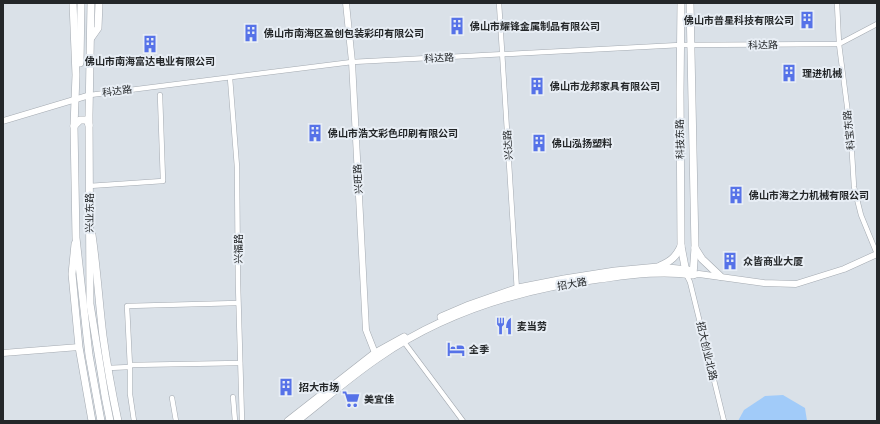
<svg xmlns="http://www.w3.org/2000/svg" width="880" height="424" font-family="Helvetica,'Noto Sans SC',sans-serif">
	<rect width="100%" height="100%" fill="#dae1e8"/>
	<path fill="#a1cbf9" d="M783,395L805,408L807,421H738L744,410L765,396Z"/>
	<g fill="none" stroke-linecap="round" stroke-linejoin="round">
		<g stroke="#a4aab1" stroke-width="5.5">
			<g id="minor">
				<path d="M499,3L517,291"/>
				<path d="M837,3L839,44L851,137L854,187L861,215L877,254"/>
				<path d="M230,78L237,167L238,284L242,421"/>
				<path d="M90,95L352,62L680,45L839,44L877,24"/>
				<path d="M89,186L163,181L160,95"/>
				<path d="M686,274L690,282L724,421"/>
				<path d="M404,342L463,421"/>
				<path d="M130,365L240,363"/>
				<path d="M130,367V394L134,421"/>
				<path d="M108,368L130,367L127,306L238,303"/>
				<path d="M233,397L235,421"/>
				<path d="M172,398L176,421"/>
			</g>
		</g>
		<g stroke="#a4aab1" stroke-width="7">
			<g id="tertiary">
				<path d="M346,3L352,62L366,330L375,353L377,356"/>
				<path d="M3,121L90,95"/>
				<path d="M693,275L699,274L764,283L796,284L844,269L877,254"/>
				<path d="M3,353L79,347"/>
			</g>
		</g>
		<g stroke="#a4aab1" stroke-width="8">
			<g id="secondary">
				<path d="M681,3L680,92L681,246L686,272"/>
				<path d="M92,235C97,269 99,303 103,336C107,365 112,393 118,421"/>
				<path d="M75,244L72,274L79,347L92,421"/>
				<path d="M695,248L702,259L720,276"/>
				<path d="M660,266C671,261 676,257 681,246"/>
				<path d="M441,317L469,305L518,288L564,279L615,271L658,267L688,270"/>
				<path d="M288,421L375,353L404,337"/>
				<path d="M297,421C324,400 350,377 378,358C444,312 521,289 599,279C630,275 661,270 693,275L695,248L690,3"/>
			</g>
		</g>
		<g stroke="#a4aab1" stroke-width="8">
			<g id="primary">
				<path d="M73,3L76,75L74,126L76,238L89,355L101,421"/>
				<path d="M91,3L89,115L90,304L105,396L110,421"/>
				<path d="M91,38L98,28L99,3"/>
				<path d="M80,63L81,3"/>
				<path d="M74,126L80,120H87L89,125"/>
			</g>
		</g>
		<use href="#minor" stroke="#fff" stroke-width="4.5"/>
		<use href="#tertiary" stroke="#fff" stroke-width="6"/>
		<use href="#secondary" stroke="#fff" stroke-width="7"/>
		<use href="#primary" stroke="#fff" stroke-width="7"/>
	</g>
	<defs>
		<g id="building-bare" transform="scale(1.38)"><path d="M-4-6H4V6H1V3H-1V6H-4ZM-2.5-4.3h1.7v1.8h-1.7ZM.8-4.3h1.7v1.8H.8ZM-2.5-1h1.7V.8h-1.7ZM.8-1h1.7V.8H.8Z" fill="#5672e8" stroke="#e8eef5" stroke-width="2.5" paint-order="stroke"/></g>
		<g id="restaurant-bare" transform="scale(1.38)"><path d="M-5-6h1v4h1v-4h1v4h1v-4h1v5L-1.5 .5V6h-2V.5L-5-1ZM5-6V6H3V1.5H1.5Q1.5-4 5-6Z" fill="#5672e8" stroke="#e8eef5" stroke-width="2.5" paint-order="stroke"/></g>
		<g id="hotel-bare" transform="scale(1.38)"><path d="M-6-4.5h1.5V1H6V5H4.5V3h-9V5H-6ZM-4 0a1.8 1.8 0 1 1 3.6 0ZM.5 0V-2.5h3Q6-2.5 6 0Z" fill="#5672e8" stroke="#e8eef5" stroke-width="2.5" paint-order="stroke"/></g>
		<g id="supermarket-bare" transform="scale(1.38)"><path d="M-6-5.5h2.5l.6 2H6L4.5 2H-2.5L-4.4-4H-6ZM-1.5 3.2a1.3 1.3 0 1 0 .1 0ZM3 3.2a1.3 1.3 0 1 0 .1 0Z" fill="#5672e8" stroke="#e8eef5" stroke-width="2.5" paint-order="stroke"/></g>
	</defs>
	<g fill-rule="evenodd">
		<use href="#building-bare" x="807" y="20"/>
		<use href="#building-bare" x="457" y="26"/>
		<use href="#building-bare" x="251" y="33"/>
		<use href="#building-bare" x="150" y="44"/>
		<use href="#building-bare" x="789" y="73"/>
		<use href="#building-bare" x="537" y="86"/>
		<use href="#building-bare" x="315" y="133"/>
		<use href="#building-bare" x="539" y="143"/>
		<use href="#building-bare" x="736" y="195"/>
		<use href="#building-bare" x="730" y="261"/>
		<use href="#restaurant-bare" x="504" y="326"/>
		<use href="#hotel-bare" x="456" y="349"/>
		<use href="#building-bare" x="286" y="387"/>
		<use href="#supermarket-bare" x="351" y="399"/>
	</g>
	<g text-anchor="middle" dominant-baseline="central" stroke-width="4" stroke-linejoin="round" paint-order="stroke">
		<g font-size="10" font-weight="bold" fill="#242729" stroke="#e8eef5" text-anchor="start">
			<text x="794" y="20" text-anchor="end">佛山市普星科技有限公司</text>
			<text x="470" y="26">佛山市耀锋金属制品有限公司</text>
			<text x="264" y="33">佛山市南海区盈创包装彩印有限公司</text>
			<text x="150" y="61" text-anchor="middle">佛山市南海富达电业有限公司</text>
			<text x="802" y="73">理进机械</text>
			<text x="550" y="86">佛山市龙邦家具有限公司</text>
			<text x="328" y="133">佛山市浩文彩色印刷有限公司</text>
			<text x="552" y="143">佛山泓扬塑料</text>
			<text x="749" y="195">佛山市海之力机械有限公司</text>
			<text x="743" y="261">众皆商业大厦</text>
			<text x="517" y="326">麦当劳</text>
			<text x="469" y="349">全季</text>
			<text x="299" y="387">招大市场</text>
			<text x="364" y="399">美宜佳</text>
		</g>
		<g font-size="10" fill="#242729" stroke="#e8eef5">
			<text transform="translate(763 45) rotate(-1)">科达路</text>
			<text transform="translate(439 58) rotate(-3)">科达路</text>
			<text transform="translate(117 91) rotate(-7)">科达路</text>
			<text transform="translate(849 130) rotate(-96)">科宝东路</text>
			<text transform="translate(680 139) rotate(-91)">科技东路</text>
			<text transform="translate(508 145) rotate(-94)">兴达路</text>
			<text transform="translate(358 179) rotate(-93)">兴旺路</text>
			<text transform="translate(89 213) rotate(-90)">兴业东路</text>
			<text transform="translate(238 249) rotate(-90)">兴福路</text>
			<text transform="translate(572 284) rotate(-10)">招大路</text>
			<text transform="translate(707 351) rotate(77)">招大创业北路</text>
		</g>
	</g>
	<rect width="880" height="424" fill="none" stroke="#242729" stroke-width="8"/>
</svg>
